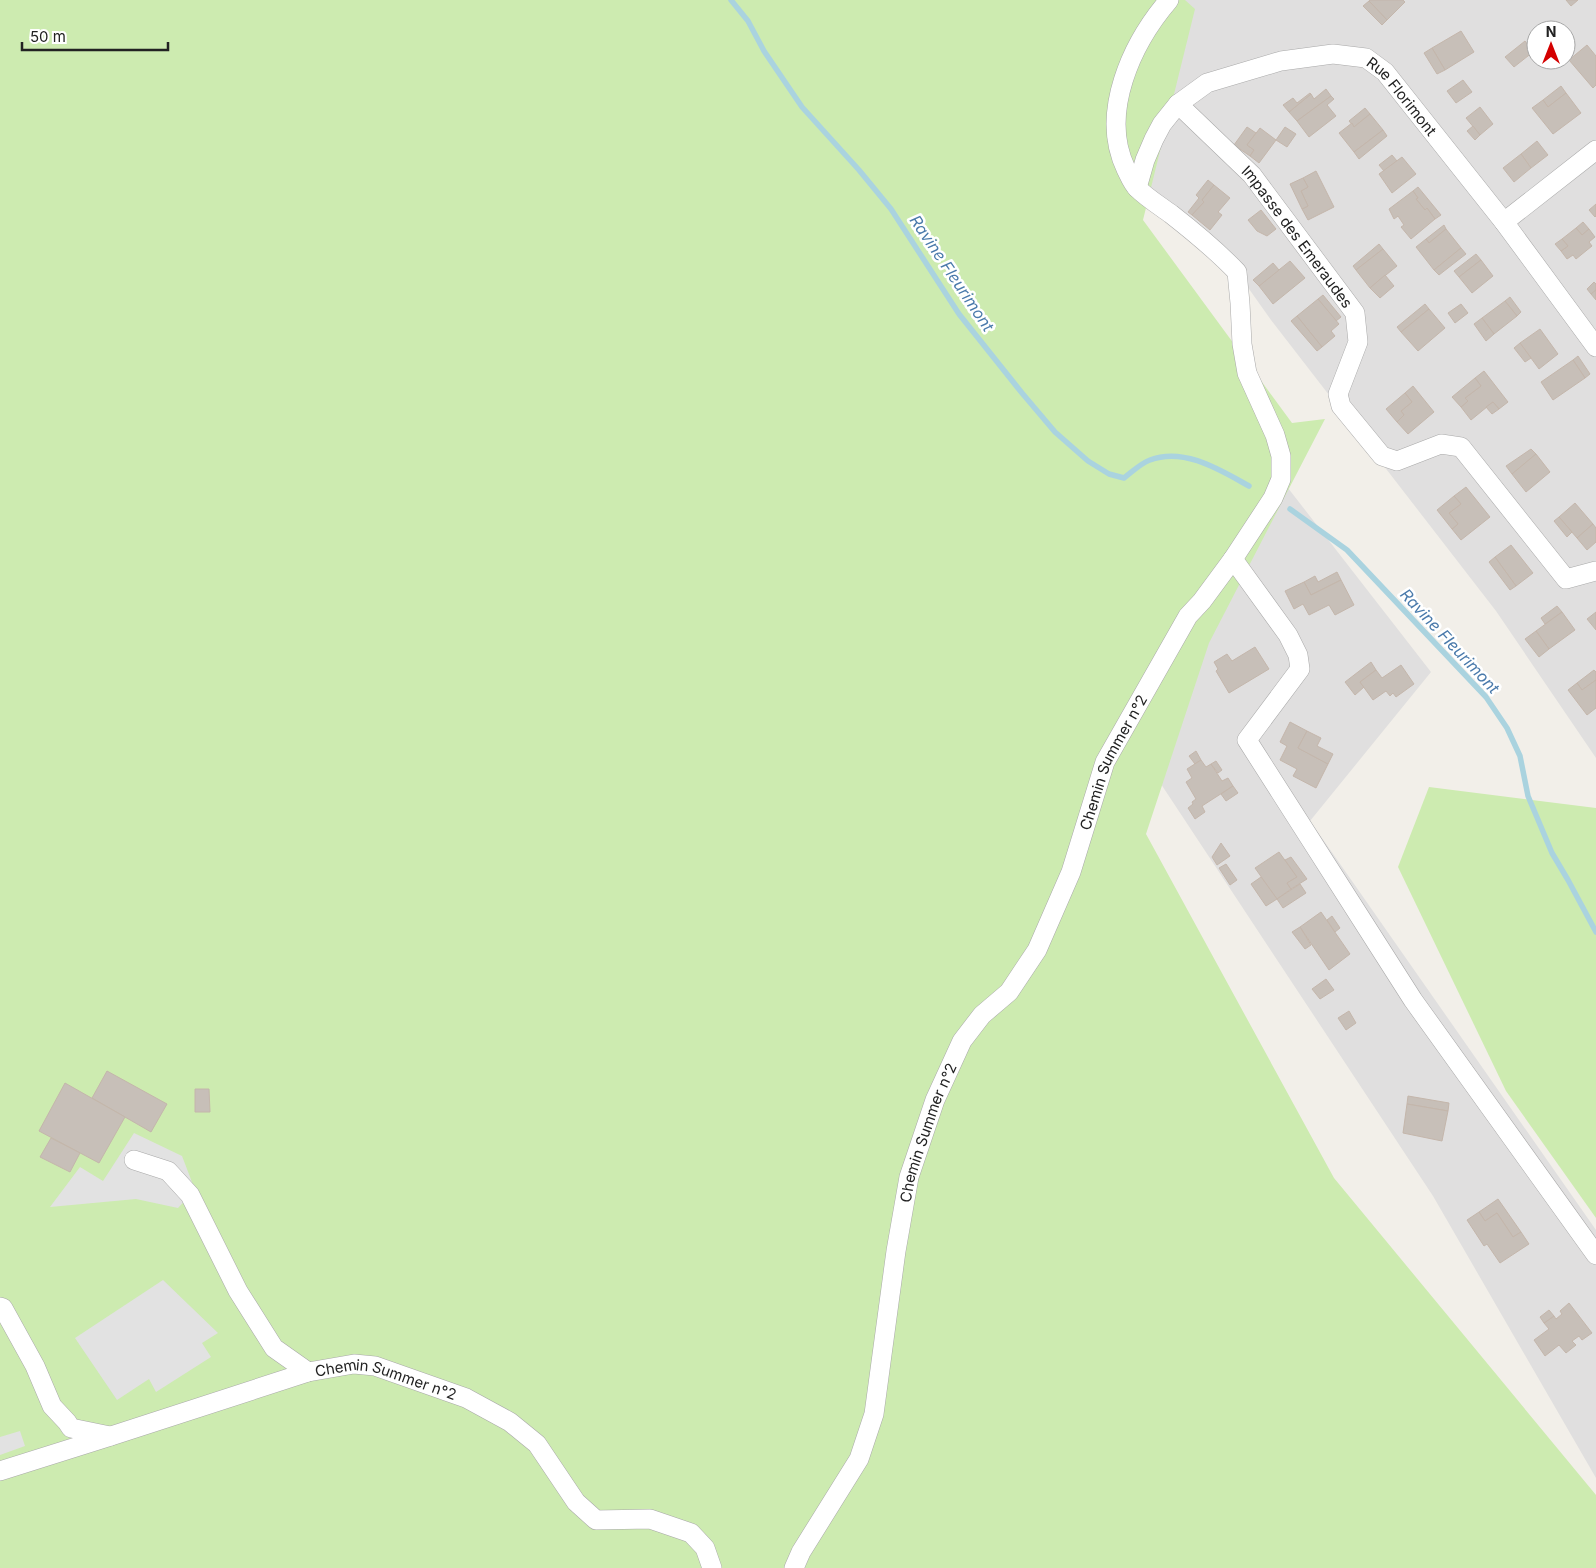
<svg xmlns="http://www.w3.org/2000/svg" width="1596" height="1568" font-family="Inter,sans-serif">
	<rect width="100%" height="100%" fill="#f2efe9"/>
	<g fill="#e0dfdf" fill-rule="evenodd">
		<path d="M1169,0H1596V758L1496,611L1271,320L1237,272L1129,175ZM1536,30H1566V60H1536Z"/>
		<path d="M1281,479L1431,672L1310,821L1596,1230V1478L1433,1196L1124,728Z"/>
	</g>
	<g fill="#cdebb0">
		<path d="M0,0H1185L1195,9L1143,220L1292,423L1325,419L1209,643L1146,834L1334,1178L1596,1495V1568H0Z"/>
		<path d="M1429,787L1596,808V1218L1506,1091L1398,867Z"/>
	</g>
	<g fill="#e2e2e2">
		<path d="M134,1133L182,1156L195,1190L178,1208L136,1199L50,1207L80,1167L103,1181Z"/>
		<path d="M163,1280L218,1333L202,1343L211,1357L156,1392L149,1379L117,1400L75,1338Z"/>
		<path d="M20,1431L25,1446L0,1455V1437Z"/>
	</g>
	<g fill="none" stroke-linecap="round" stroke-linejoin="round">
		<g stroke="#aad3df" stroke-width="5.5">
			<path d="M731,0L748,21L764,51L802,107L859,170L891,209L959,314L1022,393L1055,432L1088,461L1109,474L1124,478C1132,472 1141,463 1150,460C1184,447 1220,470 1249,486"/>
			<path d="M1290,509L1347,550L1486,697L1507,728L1520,756L1528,796L1552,853L1568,880L1596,932"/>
		</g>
	</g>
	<g fill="#c7bfb8" stroke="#c4b6ab">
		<path d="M1370,0H1403L1405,2L1387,20L1369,1Z"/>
		<path d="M1566,0H1578L1571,6Z"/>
		<path d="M1369,1L1387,20L1382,25L1363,6Z"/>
		<path d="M1461,31L1474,52L1445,70L1432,48Z"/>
		<path d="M1525,41L1533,52L1514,67L1505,57Z"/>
		<path d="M1587,45L1596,56V85L1593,88L1569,60Z"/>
		<path d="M1432,48L1445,70L1437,74L1424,53Z"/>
		<path d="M1463,80L1472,92L1456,103L1447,91Z"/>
		<path d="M1561,86L1566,93L1548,107L1543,100Z"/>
		<path d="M1326,89L1331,96L1297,121L1289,112L1311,94L1314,99Z"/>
		<path d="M1310,93L1311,94L1289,112L1283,105L1293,98L1297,103Z"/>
		<path d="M1566,93L1581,113L1553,134L1532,108L1543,100L1548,107Z"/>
		<path d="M1331,96L1334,99L1327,105L1336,116L1309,137L1297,121Z"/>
		<path d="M1480,107L1493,124L1480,135L1466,118Z"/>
		<path d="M1365,108L1370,114L1354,127L1349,121Z"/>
		<path d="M1370,114L1383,130L1354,152L1339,133L1352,123L1354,127Z"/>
		<path d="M1473,126L1480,135L1475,140L1467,131Z"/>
		<path d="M1247,127L1256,133L1247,145L1254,150L1250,156L1234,145Z"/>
		<path d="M1285,127L1296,134L1287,147L1276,140Z"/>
		<path d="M1260,128L1276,140L1259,163L1250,156L1254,150L1247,145Z"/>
		<path d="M1383,130L1387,136L1359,159L1354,152Z"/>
		<path d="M1537,141L1548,155L1531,168L1521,154Z"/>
		<path d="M1521,154L1531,168L1514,182L1503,168Z"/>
		<path d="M1392,155L1397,161L1384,171L1379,165Z"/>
		<path d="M1402,157L1416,174L1392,193L1379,174Z"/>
		<path d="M1316,171L1334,207L1308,220L1302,209L1308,206L1301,191L1308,187L1303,178Z"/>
		<path d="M1303,178L1308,187L1301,191L1308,206L1302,209L1290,184Z"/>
		<path d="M1208,180L1214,185L1202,200L1204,202L1192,215L1188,212L1199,198L1196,195Z"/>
		<path d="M1214,185L1230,198L1218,212L1222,215L1210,230L1192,215L1204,202L1202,200Z"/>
		<path d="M1418,187L1441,215L1435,219L1427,208L1425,210L1416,199L1418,198L1413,191Z"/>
		<path d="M1413,191L1418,198L1416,199L1425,210L1427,208L1435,219L1411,239L1401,227L1404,225L1398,216L1394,219L1389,209Z"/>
		<path d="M1596,204V216L1595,217L1589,210Z"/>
		<path d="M1261,210L1276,229L1267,236L1257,231L1248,220Z"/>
		<path d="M1583,222L1589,229L1582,235L1576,228Z"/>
		<path d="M1444,225L1446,229L1429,243L1426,239Z"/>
		<path d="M1576,228L1582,235L1589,229L1595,237L1589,242L1592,246L1576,259L1573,255L1567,259L1561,251L1568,246L1562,239Z"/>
		<path d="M1446,229L1461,248L1434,270L1416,247L1426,239L1429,243Z"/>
		<path d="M1562,239L1568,246L1561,251L1555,244Z"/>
		<path d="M1379,244L1383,249L1356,270L1353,266Z"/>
		<path d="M1461,248L1466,254L1439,275L1434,270Z"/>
		<path d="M1383,249L1397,266L1370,288L1356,270Z"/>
		<path d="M1476,254L1481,260L1459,277L1454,271Z"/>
		<path d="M1481,260L1493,276L1472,293L1459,277Z"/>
		<path d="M1290,261L1305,278L1273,304L1259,286Z"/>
		<path d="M1273,263L1279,270L1259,286L1253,280Z"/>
		<path d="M1385,275L1394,286L1380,298L1370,288Z"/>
		<path d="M1594,282L1596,284V290L1591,294L1587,289Z"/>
		<path d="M1596,290V300L1591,294Z"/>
		<path d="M1323,295L1341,317L1336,321L1318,299Z"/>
		<path d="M1510,297L1521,312L1517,316L1505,301Z"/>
		<path d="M1318,299L1339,324L1331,331L1335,336L1322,347L1297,316Z"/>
		<path d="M1505,301L1517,316L1494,334L1482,318Z"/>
		<path d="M1425,304L1429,309L1401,332L1397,327Z"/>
		<path d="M1461,304L1468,313L1455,323L1448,313Z"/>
		<path d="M1429,309L1445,328L1418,351L1401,332Z"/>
		<path d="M1297,316L1322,347L1317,351L1291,321Z"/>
		<path d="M1482,318L1494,334L1486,341L1474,324Z"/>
		<path d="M1540,329L1558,354L1539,369L1520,343Z"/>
		<path d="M1520,343L1531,358L1525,362L1514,348Z"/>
		<path d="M1578,356L1590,374L1585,378L1573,360Z"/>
		<path d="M1573,360L1585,378L1553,400L1541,382Z"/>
		<path d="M1484,371L1508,402L1499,409L1493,402L1471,420L1461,407L1468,401L1465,398L1481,386L1475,378Z"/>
		<path d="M1475,378L1481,386L1465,398L1468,401L1461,407L1452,397Z"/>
		<path d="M1413,386L1434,412L1408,434L1397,422L1404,415L1401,411L1412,402L1405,393Z"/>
		<path d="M1405,393L1412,402L1401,411L1404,415L1397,422L1386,409Z"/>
		<path d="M1493,402L1499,409L1492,414L1486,407Z"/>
		<path d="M1531,449L1536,454L1512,474L1506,466Z"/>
		<path d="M1536,454L1550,472L1526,492L1512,474Z"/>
		<path d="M1466,487L1490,517L1461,540L1452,529L1458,524L1449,513L1461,504L1454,496Z"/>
		<path d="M1454,496L1461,504L1449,513L1458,524L1452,529L1437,510Z"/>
		<path d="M1575,503L1593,524L1577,538L1559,517Z"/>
		<path d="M1559,517L1572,532L1567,537L1554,521Z"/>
		<path d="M1593,524L1596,528V542L1587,550L1577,538Z"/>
		<path d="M1511,545L1533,573L1516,586L1495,557Z"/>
		<path d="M1495,557L1516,586L1510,590L1489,562Z"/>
		<path d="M1337,572L1341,580L1311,595L1304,582L1315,576L1318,582Z"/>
		<path d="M1341,580L1354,605L1335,615L1329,605L1309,615L1303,604L1294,609L1285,591L1304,582L1311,595Z"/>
		<path d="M1557,606L1562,612L1545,624L1541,618Z"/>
		<path d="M1562,612L1575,630L1549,649L1536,631Z"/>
		<path d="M1596,612V630L1587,619Z"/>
		<path d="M1536,631L1549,649L1539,657L1525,639Z"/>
		<path d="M1255,647L1269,669L1229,693L1216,671L1218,669L1214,662L1227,654L1232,661Z"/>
		<path d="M1371,662L1376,670L1360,682L1364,687L1355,695L1345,682Z"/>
		<path d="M1401,665L1414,684L1396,697L1393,693L1390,696L1386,691L1373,700L1360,682L1376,670L1382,678Z"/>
		<path d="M1594,670L1596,672V680L1582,690L1577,683Z"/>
		<path d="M1596,680V708L1587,715L1568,690L1577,683L1582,690Z"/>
		<path d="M1290,722L1307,731L1298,748L1328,764L1316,788L1293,776L1297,769L1280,760L1287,746L1280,742Z"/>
		<path d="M1307,731L1321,738L1317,746L1333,754L1328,764L1298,748Z"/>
		<path d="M1196,751L1201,760L1195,764L1189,756Z"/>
		<path d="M1201,760L1206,767L1211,764L1222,781L1228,778L1233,786L1202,806L1205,812L1195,819L1188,808L1193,804L1192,802L1196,799L1186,782L1192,778L1187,769Z"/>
		<path d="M1216,761L1222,770L1218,773L1211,764Z"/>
		<path d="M1233,786L1238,793L1226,801L1221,794Z"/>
		<path d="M1221,843L1230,856L1217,865L1212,857Z"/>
		<path d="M1279,852L1297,877L1287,883L1291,889L1277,899L1255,868Z"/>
		<path d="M1291,857L1307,879L1291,889L1287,883L1297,877L1285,860Z"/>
		<path d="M1226,864L1237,880L1230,885L1219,868Z"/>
		<path d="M1261,877L1277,899L1266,906L1251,884Z"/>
		<path d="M1300,884L1306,893L1283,908L1277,899Z"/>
		<path d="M1321,912L1350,954L1329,970L1300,927Z"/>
		<path d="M1332,916L1340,928L1335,932L1327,920Z"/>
		<path d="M1300,927L1311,945L1305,949L1292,932Z"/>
		<path d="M1326,979L1334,990L1320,999L1312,989Z"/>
		<path d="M1349,1011L1356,1023L1346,1030L1338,1018Z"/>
		<path d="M107,1071L167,1104L151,1132L92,1098Z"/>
		<path d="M65,1083L125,1117L99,1163L39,1131Z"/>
		<path d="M195,1089H209L210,1112H195Z"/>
		<path d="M1408,1096L1449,1103L1448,1111L1407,1104Z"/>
		<path d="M1407,1104L1448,1111L1442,1141L1403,1133Z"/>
		<path d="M51,1138L80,1153L70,1172L40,1157Z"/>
		<path d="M1498,1199L1521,1232L1513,1237L1497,1213L1485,1221L1479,1212Z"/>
		<path d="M1479,1212L1485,1221L1497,1213L1513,1237L1521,1232L1529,1244L1500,1263L1487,1244L1484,1246L1467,1220Z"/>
		<path d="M1569,1303L1592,1333L1582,1340L1579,1336L1572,1341L1576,1345L1566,1353L1559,1345L1545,1356L1534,1340L1549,1329L1544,1323L1554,1316L1556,1319L1562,1314L1560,1311Z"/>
		<path d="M1549,1310L1554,1316L1544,1323L1540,1317Z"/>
	</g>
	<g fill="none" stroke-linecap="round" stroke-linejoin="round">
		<g stroke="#a9a9a9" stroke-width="20">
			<g id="street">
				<path id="s1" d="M1178,104L1252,175L1355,313L1358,342L1338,394L1341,406L1382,456L1397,461L1441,444L1461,447L1566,579L1596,571"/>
				<path id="s2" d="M1137,188L1145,160L1154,139L1162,124L1178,104L1207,83L1281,61L1333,54L1366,58L1385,72L1504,222L1596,347"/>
				<path d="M1504,222L1596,150"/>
				<path d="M1233,559L1288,635L1298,655L1300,669L1247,740L1413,1000L1596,1255"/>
				<path d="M134,1160L168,1171L190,1195L238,1291L274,1348L308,1372"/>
				<path d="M0,1307L3,1308L35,1366L52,1406L67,1422L71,1428L110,1436"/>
				<path id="s3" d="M0,1471L111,1436L308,1372L354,1364L375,1366L466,1398L510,1422L537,1444L576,1502L596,1520L650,1519L691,1533L705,1548L712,1568"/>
				<path id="s4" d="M794,1568L801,1552L859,1459L874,1414L896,1251L909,1177L935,1100L962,1041L982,1015L1009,992L1037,950L1071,872L1105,762L1188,616L1202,601L1233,559L1273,498L1281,479V456L1275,435L1247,373L1242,344L1240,303L1237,272C1216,250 1194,232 1171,214C1160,206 1147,198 1137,188C1132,183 1129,175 1126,169C1099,113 1132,43 1169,0"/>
			</g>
		</g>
		<use href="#street" stroke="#fff" stroke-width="19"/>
	</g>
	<g text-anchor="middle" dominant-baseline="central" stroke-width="5" stroke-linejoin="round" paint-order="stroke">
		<g font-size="15" fill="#222" stroke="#fff">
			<text stroke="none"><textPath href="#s2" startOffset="346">Rue Florimont</textPath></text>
			<text stroke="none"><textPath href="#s1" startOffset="179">Impasse des Emeraudes</textPath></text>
			<text stroke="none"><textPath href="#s4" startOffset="882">Chemin Summer n°2</textPath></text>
			<text stroke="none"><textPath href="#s4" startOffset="462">Chemin Summer n°2</textPath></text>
			<text stroke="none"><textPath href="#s3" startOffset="404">Chemin Summer n°2</textPath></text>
		</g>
		<g font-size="16" font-style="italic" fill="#4a7aab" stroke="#fff">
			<text transform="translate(952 273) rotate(56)">Ravine Fleurimont</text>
			<text transform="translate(1450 641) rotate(47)">Ravine Fleurimont</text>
		</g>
	</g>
	<g transform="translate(1551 45)"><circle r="24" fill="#ffffff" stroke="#a7a7a7"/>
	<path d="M0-4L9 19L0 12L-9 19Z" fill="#d40000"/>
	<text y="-8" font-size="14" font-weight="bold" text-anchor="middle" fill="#222222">N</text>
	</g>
	<path d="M22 42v8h146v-8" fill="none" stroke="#222222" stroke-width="2.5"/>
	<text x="30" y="42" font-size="15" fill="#222222" stroke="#ffffff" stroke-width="4" paint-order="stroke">50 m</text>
</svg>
